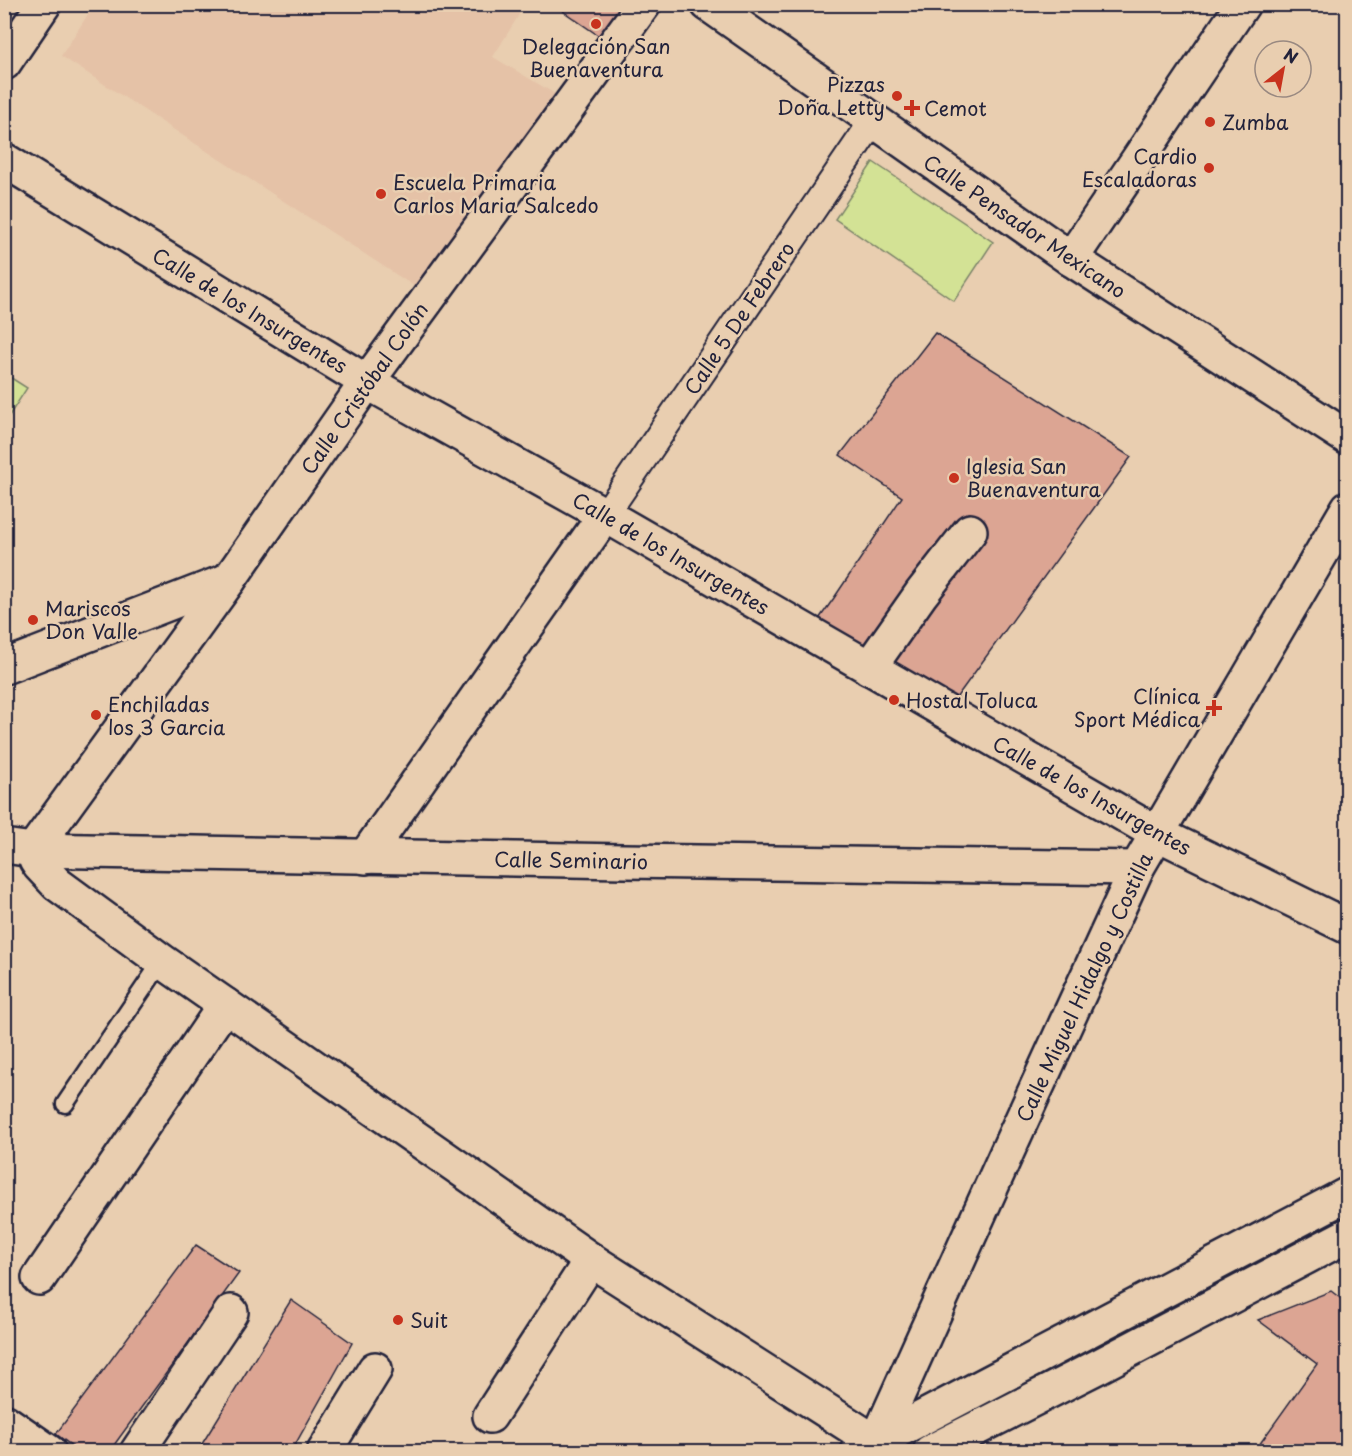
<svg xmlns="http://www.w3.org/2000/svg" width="1352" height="1456" font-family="'Playpen Sans',sans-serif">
	<rect width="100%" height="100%" fill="#e9ceb0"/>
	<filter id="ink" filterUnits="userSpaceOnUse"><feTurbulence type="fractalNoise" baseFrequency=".0167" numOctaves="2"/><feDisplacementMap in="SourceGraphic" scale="12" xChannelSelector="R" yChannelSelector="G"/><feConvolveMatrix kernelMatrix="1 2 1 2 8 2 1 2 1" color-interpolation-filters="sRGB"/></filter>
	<g filter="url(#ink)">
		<path fill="#e5c2a7" d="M94,5H525L493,57L557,95L423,292L61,56Z"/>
		<g fill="#d3e295" stroke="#7a8268" stroke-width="1.5">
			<path d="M873,162L993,242L954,301L835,219Z"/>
			<path d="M5,374L27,388L5,422Z"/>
		</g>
		<g fill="#dca593" stroke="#22223b" stroke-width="1.5">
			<path d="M563,4H624L602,38L560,9Z"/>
			<path d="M935,333L1131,457L951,705L814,626L834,598L902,497L840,455Z"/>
			<path d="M196,1245L239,1273L109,1452H80L56,1434Z"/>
			<path d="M1331,1291L1348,1304V1452H1254L1317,1364L1258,1320Z"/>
			<path d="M291,1300L352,1343L291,1452H197Z"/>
		</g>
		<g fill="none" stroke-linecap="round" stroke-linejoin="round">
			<g stroke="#22223b" stroke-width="21">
				<path id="service" d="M65,1104L162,961"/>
			</g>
			<g stroke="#22223b" stroke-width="30">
				<path id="pedestrian" d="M605,515L873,121"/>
			</g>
			<g stroke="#22223b" stroke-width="38">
				<g id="minor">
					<path d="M4,63L44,4"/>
					<path d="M4,160L367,382L605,515L1156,833L1348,927"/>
					<path d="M1071,259L1243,4"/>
					<path d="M4,667L229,580"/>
					<path d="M869,668L921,594L970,531"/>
					<path d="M4,846L33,850L624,861L1137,868"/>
					<path d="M33,850L36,860L40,866L57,884L162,961L591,1260L891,1452"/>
					<path d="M33,850L229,580L367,382L644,4"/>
					<path d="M365,857L605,515"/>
					<path d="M39,1278L225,1005"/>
					<path d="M490,1416L591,1260"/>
					<path d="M4,1421L49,1452"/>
					<path d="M137,1452L231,1312"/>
					<path d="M324,1452L375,1369"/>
					<path d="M872,1452L1008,1150L1137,868L1348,508"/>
				</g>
			</g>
			<g stroke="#22223b" stroke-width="38">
				<g id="secondary">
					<path d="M708,4L1071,259L1348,438"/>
					<path d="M857,1452L1095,1327L1348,1194"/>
					<path d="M930,1452L1099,1366L1348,1235"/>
				</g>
			</g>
			<use href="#service" stroke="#e9ceb0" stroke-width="16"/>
			<use href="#pedestrian" stroke="#e9ceb0" stroke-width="26"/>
			<use href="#minor" stroke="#e9ceb0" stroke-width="33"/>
			<use href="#secondary" stroke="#e9ceb0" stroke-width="33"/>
		</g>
	</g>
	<g fill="#c8321e" stroke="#e9ceb0" stroke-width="2">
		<circle cx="596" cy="24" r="6"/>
		<circle cx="897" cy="96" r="6"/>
		<path d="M909 99h6v6h6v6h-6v6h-6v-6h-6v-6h6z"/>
		<circle cx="1210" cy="122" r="6"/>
		<circle cx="1209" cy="168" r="6"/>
		<circle cx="381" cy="194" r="6"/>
		<circle cx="954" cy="478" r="6"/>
		<circle cx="33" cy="620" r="6"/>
		<circle cx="894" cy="700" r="6"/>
		<path d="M1211 699h6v6h6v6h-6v6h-6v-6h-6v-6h6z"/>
		<circle cx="96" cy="715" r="6"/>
		<circle cx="398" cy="1320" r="6"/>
	</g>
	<g text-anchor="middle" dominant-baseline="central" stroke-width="5" stroke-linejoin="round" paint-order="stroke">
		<g font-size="20" fill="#22223b" stroke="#e9ceb0" text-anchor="start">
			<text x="596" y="46" text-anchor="middle">Delegación San<tspan x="596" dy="23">Buenaventura</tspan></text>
			<text x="885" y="84" text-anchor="end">Pizzas<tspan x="885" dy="23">Doña Letty</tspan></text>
			<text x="924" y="108">Cemot</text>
			<text x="1222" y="122">Zumba</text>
			<text x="1197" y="156" text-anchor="end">Cardio<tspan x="1197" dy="23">Escaladoras</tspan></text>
			<text x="393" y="182">Escuela Primaria<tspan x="393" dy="23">Carlos Maria Salcedo</tspan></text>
			<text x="966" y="466">Iglesia San<tspan x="966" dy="23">Buenaventura</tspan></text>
			<text x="45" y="608">Mariscos<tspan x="45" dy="23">Don Valle</tspan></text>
			<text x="1200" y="696" text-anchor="end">Clínica<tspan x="1200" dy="23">Sport Médica</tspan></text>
			<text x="906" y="700">Hostal Toluca</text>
			<text x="108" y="704">Enchiladas<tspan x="108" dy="23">los 3 Garcia</tspan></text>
			<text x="410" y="1320">Suit</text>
		</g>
		<g font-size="20" fill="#22223b" stroke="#e9ceb0">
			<text transform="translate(1025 226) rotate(34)">Calle Pensador Mexicano</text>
			<text transform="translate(250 310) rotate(31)">Calle de los Insurgentes</text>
			<text transform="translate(739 318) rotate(-56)">Calle 5 De Febrero</text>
			<text transform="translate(364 388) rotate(-55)">Calle Cristóbal Colón</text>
			<text transform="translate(671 553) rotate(30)">Calle de los Insurgentes</text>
			<text transform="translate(1092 795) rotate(29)">Calle de los Insurgentes</text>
			<text transform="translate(571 860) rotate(1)">Calle Seminario</text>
			<text transform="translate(1084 987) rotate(-65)">Calle Miguel Hidalgo y Costilla</text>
		</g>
	</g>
	<rect width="1352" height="1456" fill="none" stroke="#e9ceb0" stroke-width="24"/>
	<rect x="12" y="12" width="1328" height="1432" fill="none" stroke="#22223b" stroke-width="2" filter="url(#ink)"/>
	<g transform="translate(1283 69) rotate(31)"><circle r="28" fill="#e9ceb0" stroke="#998981" stroke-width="1.5"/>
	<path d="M0-4.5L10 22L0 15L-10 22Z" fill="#c8321e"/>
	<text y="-9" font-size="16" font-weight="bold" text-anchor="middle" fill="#22223b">N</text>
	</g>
</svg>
